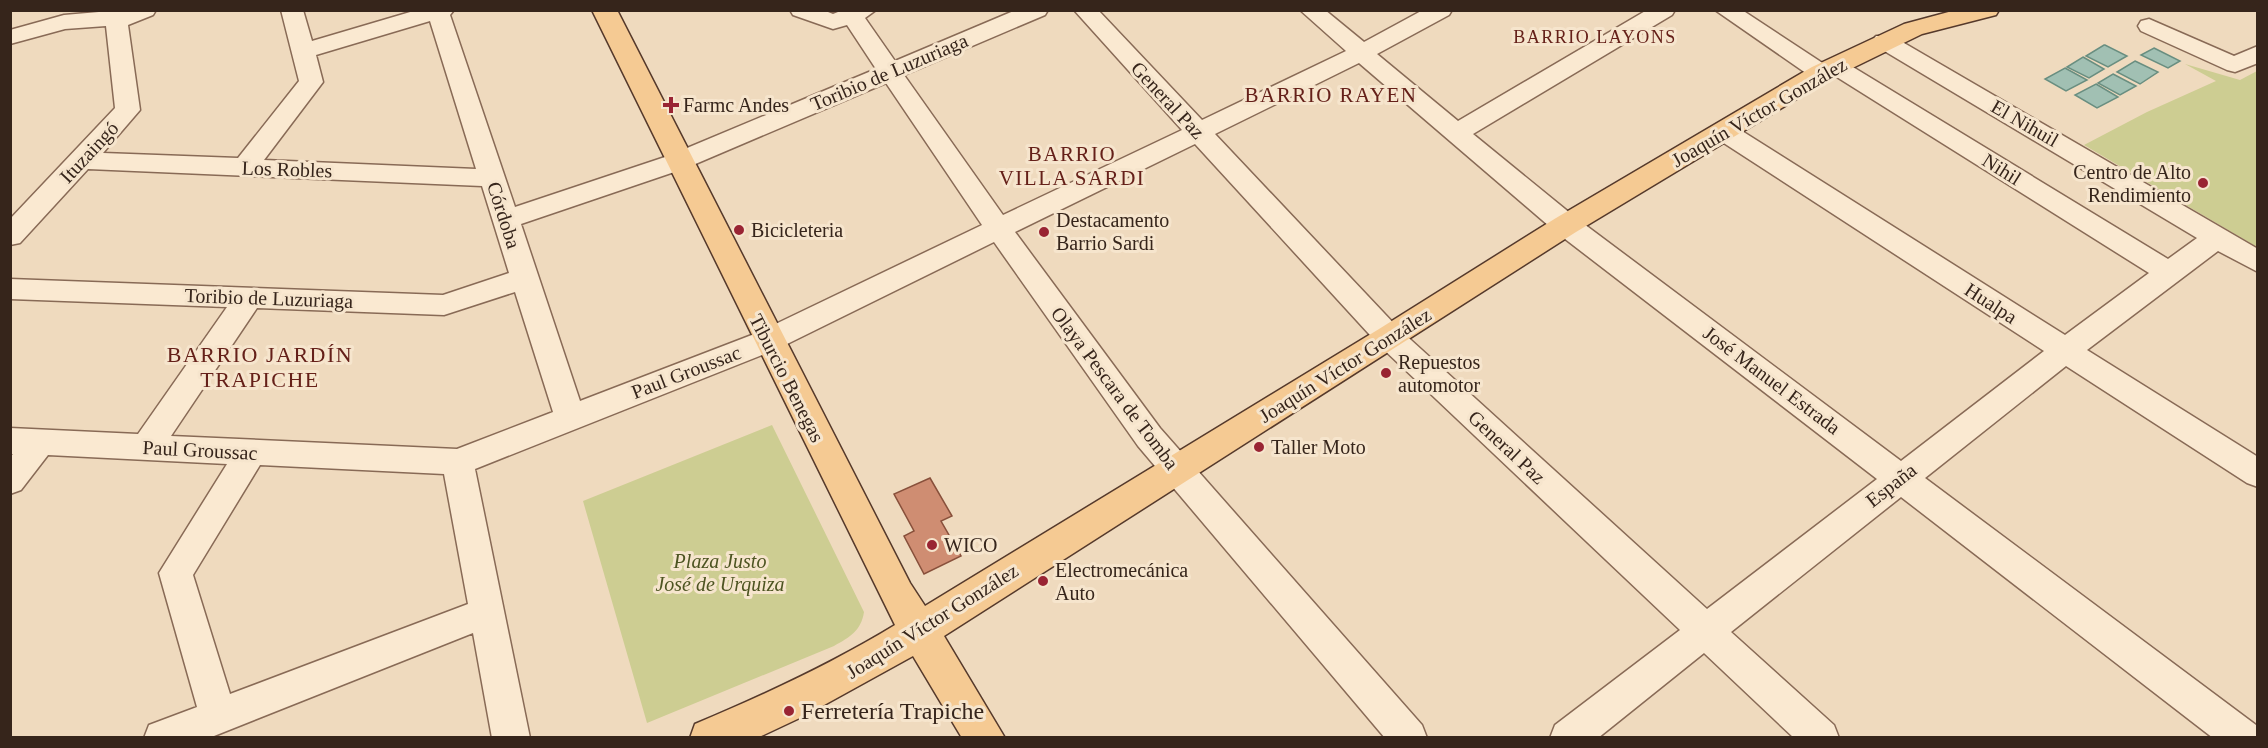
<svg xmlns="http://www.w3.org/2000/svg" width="2268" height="748" font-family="Georgia,serif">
	<rect width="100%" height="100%" fill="#efdabe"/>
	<g fill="#cdcd92">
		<path d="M2185,64L2240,80L2257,71V247L2084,145L2147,112L2216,81Z"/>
		<path d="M772,425L864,612C861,631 850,637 834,646L647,723L583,501Z"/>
	</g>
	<g fill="#a1c0b3" stroke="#698e80" stroke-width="1.5">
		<path d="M2104,45H2105L2127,56L2108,67L2086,56Z"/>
		<path d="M2154,48L2180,61L2168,68L2141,55Z"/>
		<path d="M2083,57L2104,69L2089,78L2067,67Z"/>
		<path d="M2135,61L2158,72L2140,84L2117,72Z"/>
		<path d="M2065,68L2087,80L2066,91L2045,79Z"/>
		<path d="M2113,74L2136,86L2120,95L2098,83Z"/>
		<path d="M2096,84L2118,97L2097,108L2075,95Z"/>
	</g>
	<path fill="#cf8d72" stroke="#88503b" stroke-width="1.5" d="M930,478L952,516L941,521L961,556L924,574L904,536L914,531L894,494Z"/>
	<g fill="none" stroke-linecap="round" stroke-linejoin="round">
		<g stroke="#886a56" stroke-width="3">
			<g id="minor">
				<path d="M122,10H156L153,15L128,25L140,110L103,153L238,158L299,81L281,10H303L312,41L417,10H454L450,15L515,207L668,156L876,69L847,25L833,29L793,15L790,10H823L833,14L843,10H876L865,18L895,61L1016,10H1048L1045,15L904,75L1003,215L1182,130L1074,10H1098L1202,120L1346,51L1300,10H1325L1364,42L1423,10H1452L1449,15L1377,54L1458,121L1647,10H1675L1672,15L1473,134L1576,218L1901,461L2044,351L1716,138L1712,132L1716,126L1725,124L1734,126L2065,335L2149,273L1832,74L1821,80L1813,78L1715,10H1742L1824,64L1835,59L1843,61L2168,259L2197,238L1876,46L1872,41L1876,36H1892L2258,249V272L2218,251L2087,350L2258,457V487L2247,483L2066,366L1925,478L2256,725L2258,738H2213L1901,497L1731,632L1834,725L1839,738H1794L1704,653L1598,738H1550L1555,725L1680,630L1380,346L1195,144L1015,232L1160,428L1422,725L1427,738H1385L1138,446L994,242L777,349L475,469L530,738H492L473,633L209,738H144L149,725L197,707L159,573L227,464L48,455L21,490L10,494V457L13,454H10V428L138,434L227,307L10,299V279L443,295L509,273L482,186L88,169L20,243L10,245V219L115,108L106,26L65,29L10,44V30L64,15ZM430,21L476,169L264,160L323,82L316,55ZM1359,63L1556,232L1877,479L1707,609L1400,330L1215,134ZM886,83L982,225L757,333L580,401L521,224L686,168ZM515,292L553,412L457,449L171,436L257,308L444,315ZM260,465L444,474L468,604L230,694L193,575Z"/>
				<path d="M2149,19L2234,56L2258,46V63L2235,72L2227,70L2141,31L2138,26L2141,21Z"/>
			</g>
		</g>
		<g stroke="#55392b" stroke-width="3">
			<path id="major" d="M592,10H617L910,583L925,606L1379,329L1556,218L1812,67L1904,24L1956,10H1999L1996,15L1922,34L1830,79L1576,232L944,636L1005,738H962L913,656L806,715L757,738H690L695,724C764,695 831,664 895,625Z"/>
		</g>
		<use href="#minor" fill="#fae9d1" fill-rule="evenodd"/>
		<use href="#major" fill="#f5ca93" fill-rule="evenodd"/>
	</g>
	<g fill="#992433" stroke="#f6e5cd" stroke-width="2">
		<path d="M668 96h6v6h6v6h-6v6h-6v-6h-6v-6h6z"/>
		<circle cx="2203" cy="183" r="6"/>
		<circle cx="739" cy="230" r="6"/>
		<circle cx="1044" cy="232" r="6"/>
		<circle cx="1386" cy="373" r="6"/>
		<circle cx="1259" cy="447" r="6"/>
		<circle cx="932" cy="545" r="6"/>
		<circle cx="1043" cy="581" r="6"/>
		<circle cx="789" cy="711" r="6"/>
	</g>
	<g text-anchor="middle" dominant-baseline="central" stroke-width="6" stroke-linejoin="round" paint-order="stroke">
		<g font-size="18" letter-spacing="1.5" fill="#652019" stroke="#f6e5cd">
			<text x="1595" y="37">BARRIO LAYONS</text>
		</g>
		<g font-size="20" fill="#36251b" stroke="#f6e5cd">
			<text transform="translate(889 72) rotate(-23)">Toribio de Luzuriaga</text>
			<text transform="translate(1168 100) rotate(47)">General Paz</text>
			<text transform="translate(1759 112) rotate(-30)">Joaquín Víctor González</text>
			<text transform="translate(2025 123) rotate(30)">El Nihuil</text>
			<text transform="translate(89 152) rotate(-47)">Ituzaingó</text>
			<text transform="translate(287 169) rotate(2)">Los Robles</text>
			<text transform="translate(2002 169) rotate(32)">Nihil</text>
			<text transform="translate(504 215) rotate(72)">Córdoba</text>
			<text transform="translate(269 298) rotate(2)">Toribio de Luzuriaga</text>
			<text transform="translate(1991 303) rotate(33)">Hualpa</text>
			<text transform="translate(1345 365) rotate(-32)">Joaquín Víctor González</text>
			<text transform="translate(686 372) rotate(-21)">Paul Groussac</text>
			<text transform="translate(787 378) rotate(63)">Tiburcio Benegas</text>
			<text transform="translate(1772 380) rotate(37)">José Manuel Estrada</text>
			<text transform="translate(1115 388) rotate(53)">Olaya Pescara de Tomba</text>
			<text transform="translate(1507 447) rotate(43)">General Paz</text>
			<text transform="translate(200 450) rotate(3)">Paul Groussac</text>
			<text transform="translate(1891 485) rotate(-38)">España</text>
			<text transform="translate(932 621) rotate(-32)">Joaquín Víctor González</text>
		</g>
		<g font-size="20" fill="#36251b" stroke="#f6e5cd" text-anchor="start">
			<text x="683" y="105">Farmc Andes</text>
			<text x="2191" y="172" text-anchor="end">Centro de Alto<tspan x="2191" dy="23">Rendimiento</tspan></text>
			<text x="1056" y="220">Destacamento<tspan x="1056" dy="23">Barrio Sardi</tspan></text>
			<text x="751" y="230">Bicicleteria</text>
			<text x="1398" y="362">Repuestos<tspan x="1398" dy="23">automotor</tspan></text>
			<text x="1271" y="447">Taller Moto</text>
			<text x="944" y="545">WICO</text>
			<text x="1055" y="570">Electromecánica<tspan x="1055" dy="23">Auto</tspan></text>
		</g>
		<g font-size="20" font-style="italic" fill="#4d5421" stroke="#f6e5cd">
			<text x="720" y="561">Plaza Justo<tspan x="720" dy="23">José de Urquiza</tspan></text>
		</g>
		<g font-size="21" letter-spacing="1.5" fill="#652019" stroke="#f6e5cd">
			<text x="1331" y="95">BARRIO RAYEN</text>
			<text x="1072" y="154">BARRIO<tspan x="1072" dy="24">VILLA SARDI</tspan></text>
		</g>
		<g font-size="22" letter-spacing="1.5" fill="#652019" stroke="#f6e5cd">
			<text x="260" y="354">BARRIO JARDÍN<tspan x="260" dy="25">TRAPICHE</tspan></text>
		</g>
		<g font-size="24" fill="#36251b" stroke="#f6e5cd" text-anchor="start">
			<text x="801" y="711">Ferretería Trapiche</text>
		</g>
	</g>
	<rect width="2268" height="748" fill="none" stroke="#36251b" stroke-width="24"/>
</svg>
